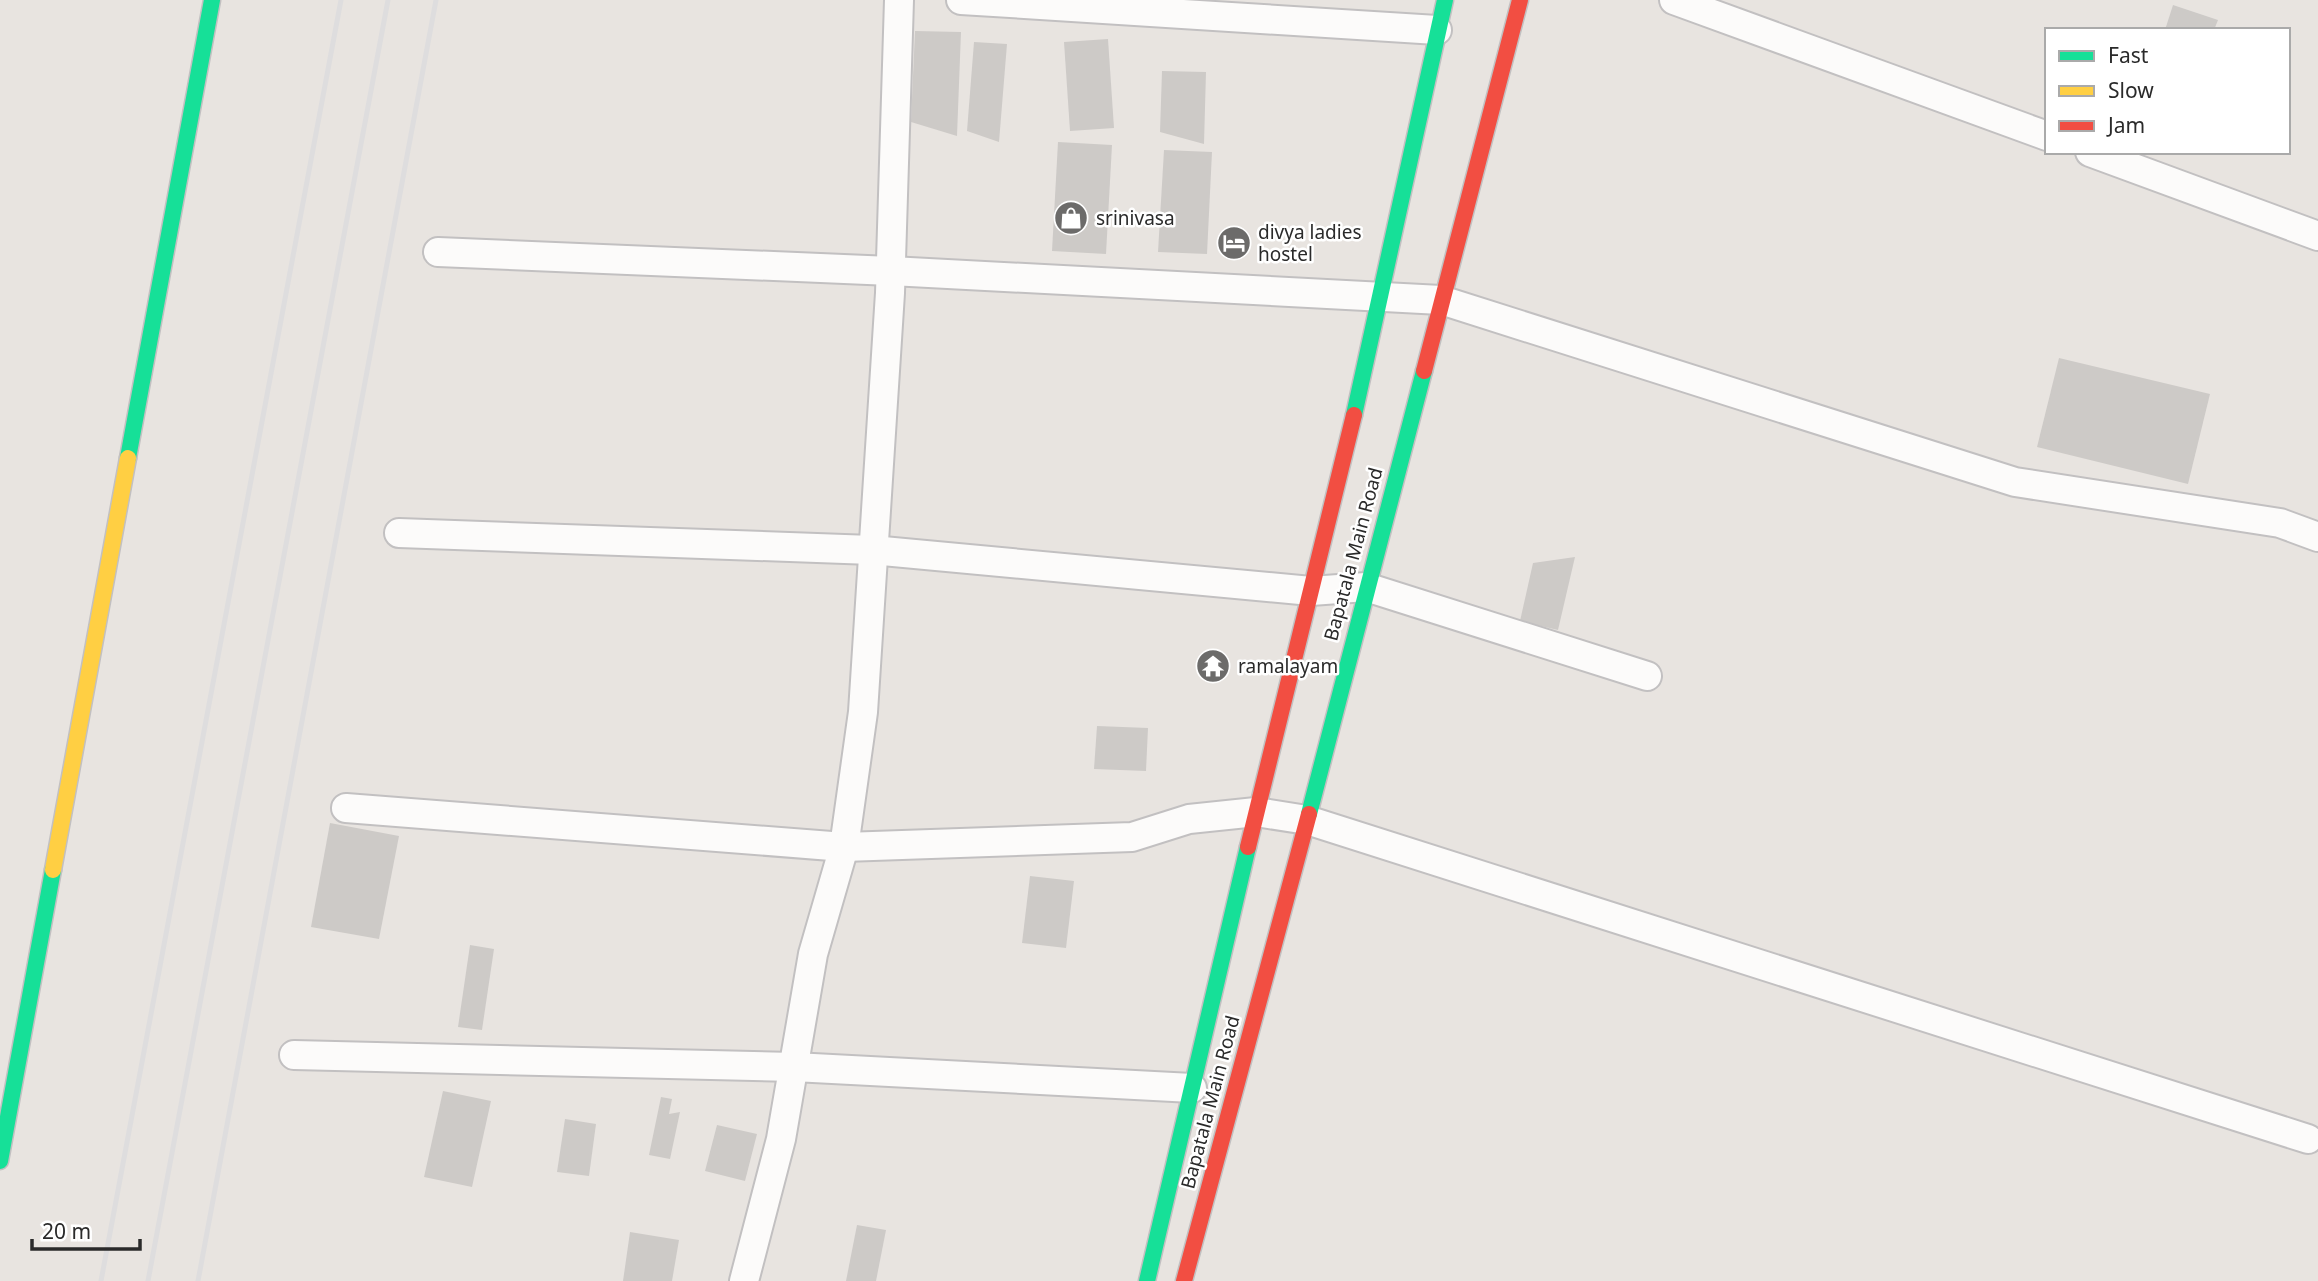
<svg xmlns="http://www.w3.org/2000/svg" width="2318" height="1281" font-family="'Noto Sans',sans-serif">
	<rect width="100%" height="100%" fill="#e8e4e0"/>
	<g fill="#cdcac7">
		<path d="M2173,5L2218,20L2214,30H2165Z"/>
		<path d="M915,31L961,32L957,136L911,122Z"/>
		<path d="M1108,39L1114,128L1070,131L1064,42Z"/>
		<path d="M974,42L1007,44L999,142L967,131Z"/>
		<path d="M1162,71L1206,72L1204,144L1160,132Z"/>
		<path d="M1058,142L1112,145L1106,254L1052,251Z"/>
		<path d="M1164,150L1212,152L1207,254L1158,252Z"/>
		<path d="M2059,358L2210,394L2188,484L2037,447Z"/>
		<path d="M1575,557L1558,630L1520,621L1533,563Z"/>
		<path d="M1097,726L1148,728L1146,771L1094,769Z"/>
		<path d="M330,823L399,836L379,939L311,927Z"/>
		<path d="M1030,876L1074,881L1066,948L1022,943Z"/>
		<path d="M470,945L494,949L482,1030L458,1027Z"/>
		<path d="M443,1091L491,1101L472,1187L424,1177Z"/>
		<path d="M661,1097L672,1099L669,1114L680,1112L670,1159L649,1155Z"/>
		<path d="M565,1119L596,1124L589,1176L557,1172Z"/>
		<path d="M717,1125L757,1134L745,1181L705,1171Z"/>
		<path d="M857,1225L886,1230L876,1281H846Z"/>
		<path d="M630,1232L679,1240L672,1281H623Z"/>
	</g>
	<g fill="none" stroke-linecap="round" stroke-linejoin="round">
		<g stroke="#c2c0c1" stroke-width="32">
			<g id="street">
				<path d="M961,0L1437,30"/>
				<path d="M1674,0L2047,136"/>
				<path d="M2090,152L2318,236"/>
				<path d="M438,252L891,271L1441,300L2015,482L2280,523L2318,537"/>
				<path d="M399,533L872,550L1311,591L1366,587L1647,676"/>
				<path d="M346,808L844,847L1132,837L1189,819L1256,812L1307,820L2308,1139"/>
				<path d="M294,1055L794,1067L1192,1088"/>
				<path d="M744,1281L781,1139L813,954L844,847L863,712L890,293L899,0"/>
			</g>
		</g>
		<g stroke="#c2c0c1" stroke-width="19">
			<g id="fast">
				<path d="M1354,415L1445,0"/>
				<path d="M128,458L212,0"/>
				<path d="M1309,814L1424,371"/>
				<path d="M0,1161L53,870"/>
				<path d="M1147,1281L1248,847"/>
			</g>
		</g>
		<g stroke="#c2c0c1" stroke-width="19">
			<path id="slow" d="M53,870L128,458"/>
		</g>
		<g stroke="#c2c0c1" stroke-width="19">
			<g id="jam">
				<path d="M1424,371L1520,0"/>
				<path d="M1248,847L1354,415"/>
				<path d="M1184,1281L1309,814"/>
			</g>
		</g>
		<use href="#street" stroke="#fcfbfa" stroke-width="28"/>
		<use href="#fast" stroke="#16e098" stroke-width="16"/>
		<use href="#slow" stroke="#ffcf43" stroke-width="16"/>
		<use href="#jam" stroke="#f24e42" stroke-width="16"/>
		<g stroke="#deddde" stroke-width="5">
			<path d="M101,1281L341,0"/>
			<path d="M148,1281L388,0"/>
			<path d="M198,1281L436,0"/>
		</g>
	</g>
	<defs>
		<g id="shop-disc" transform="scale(1.75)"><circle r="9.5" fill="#6c6b6a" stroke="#fff"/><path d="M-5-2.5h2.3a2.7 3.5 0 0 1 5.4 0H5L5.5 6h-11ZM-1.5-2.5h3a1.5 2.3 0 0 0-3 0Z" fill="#fff"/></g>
		<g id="hotel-disc" transform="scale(1.75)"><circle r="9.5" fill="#6c6b6a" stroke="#fff"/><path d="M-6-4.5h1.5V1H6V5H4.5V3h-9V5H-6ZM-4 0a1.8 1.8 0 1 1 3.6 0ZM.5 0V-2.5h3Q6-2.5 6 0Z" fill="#fff"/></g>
		<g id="temple-disc" transform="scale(1.75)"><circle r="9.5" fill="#6c6b6a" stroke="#fff"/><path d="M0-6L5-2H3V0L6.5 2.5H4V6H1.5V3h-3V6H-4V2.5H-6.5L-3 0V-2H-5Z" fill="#fff"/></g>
	</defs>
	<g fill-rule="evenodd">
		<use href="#shop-disc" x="1071" y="218"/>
		<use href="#hotel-disc" x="1234" y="243"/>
		<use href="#temple-disc" x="1213" y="666"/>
	</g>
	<g text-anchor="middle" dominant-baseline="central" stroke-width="5" stroke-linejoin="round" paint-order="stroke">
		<g font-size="19" fill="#2a2a2a" stroke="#fff" text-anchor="start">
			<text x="1096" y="218">srinivasa</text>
			<text x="1258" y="232">divya ladies<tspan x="1258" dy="22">hostel</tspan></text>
			<text x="1238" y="666">ramalayam</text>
		</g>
		<g font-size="19" fill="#2a2a2a" stroke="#fff">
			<text transform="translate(1353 554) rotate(-75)">Bapatala Main Road</text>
			<text transform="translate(1210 1102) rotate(-75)">Bapatala Main Road</text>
		</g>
	</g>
	<rect x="2045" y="28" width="245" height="126" fill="#ffffff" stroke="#aaaaaa" stroke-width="2"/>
	<rect x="2059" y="51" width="35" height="10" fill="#16e098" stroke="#aaaaaa" stroke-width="2"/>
	<text x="2108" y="63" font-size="21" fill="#2a2a2a">Fast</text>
	<rect x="2059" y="86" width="35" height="10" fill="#ffcf43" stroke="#aaaaaa" stroke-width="2"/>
	<text x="2108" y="98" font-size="21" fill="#2a2a2a">Slow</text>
	<rect x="2059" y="121" width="35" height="10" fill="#f24e42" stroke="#aaaaaa" stroke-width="2"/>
	<text x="2108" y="133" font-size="21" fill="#2a2a2a">Jam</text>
	<path d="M32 1239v10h108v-10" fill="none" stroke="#2a2a2a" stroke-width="3.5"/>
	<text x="42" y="1239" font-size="21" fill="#2a2a2a" stroke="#ffffff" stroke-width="5" paint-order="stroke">20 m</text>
</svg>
